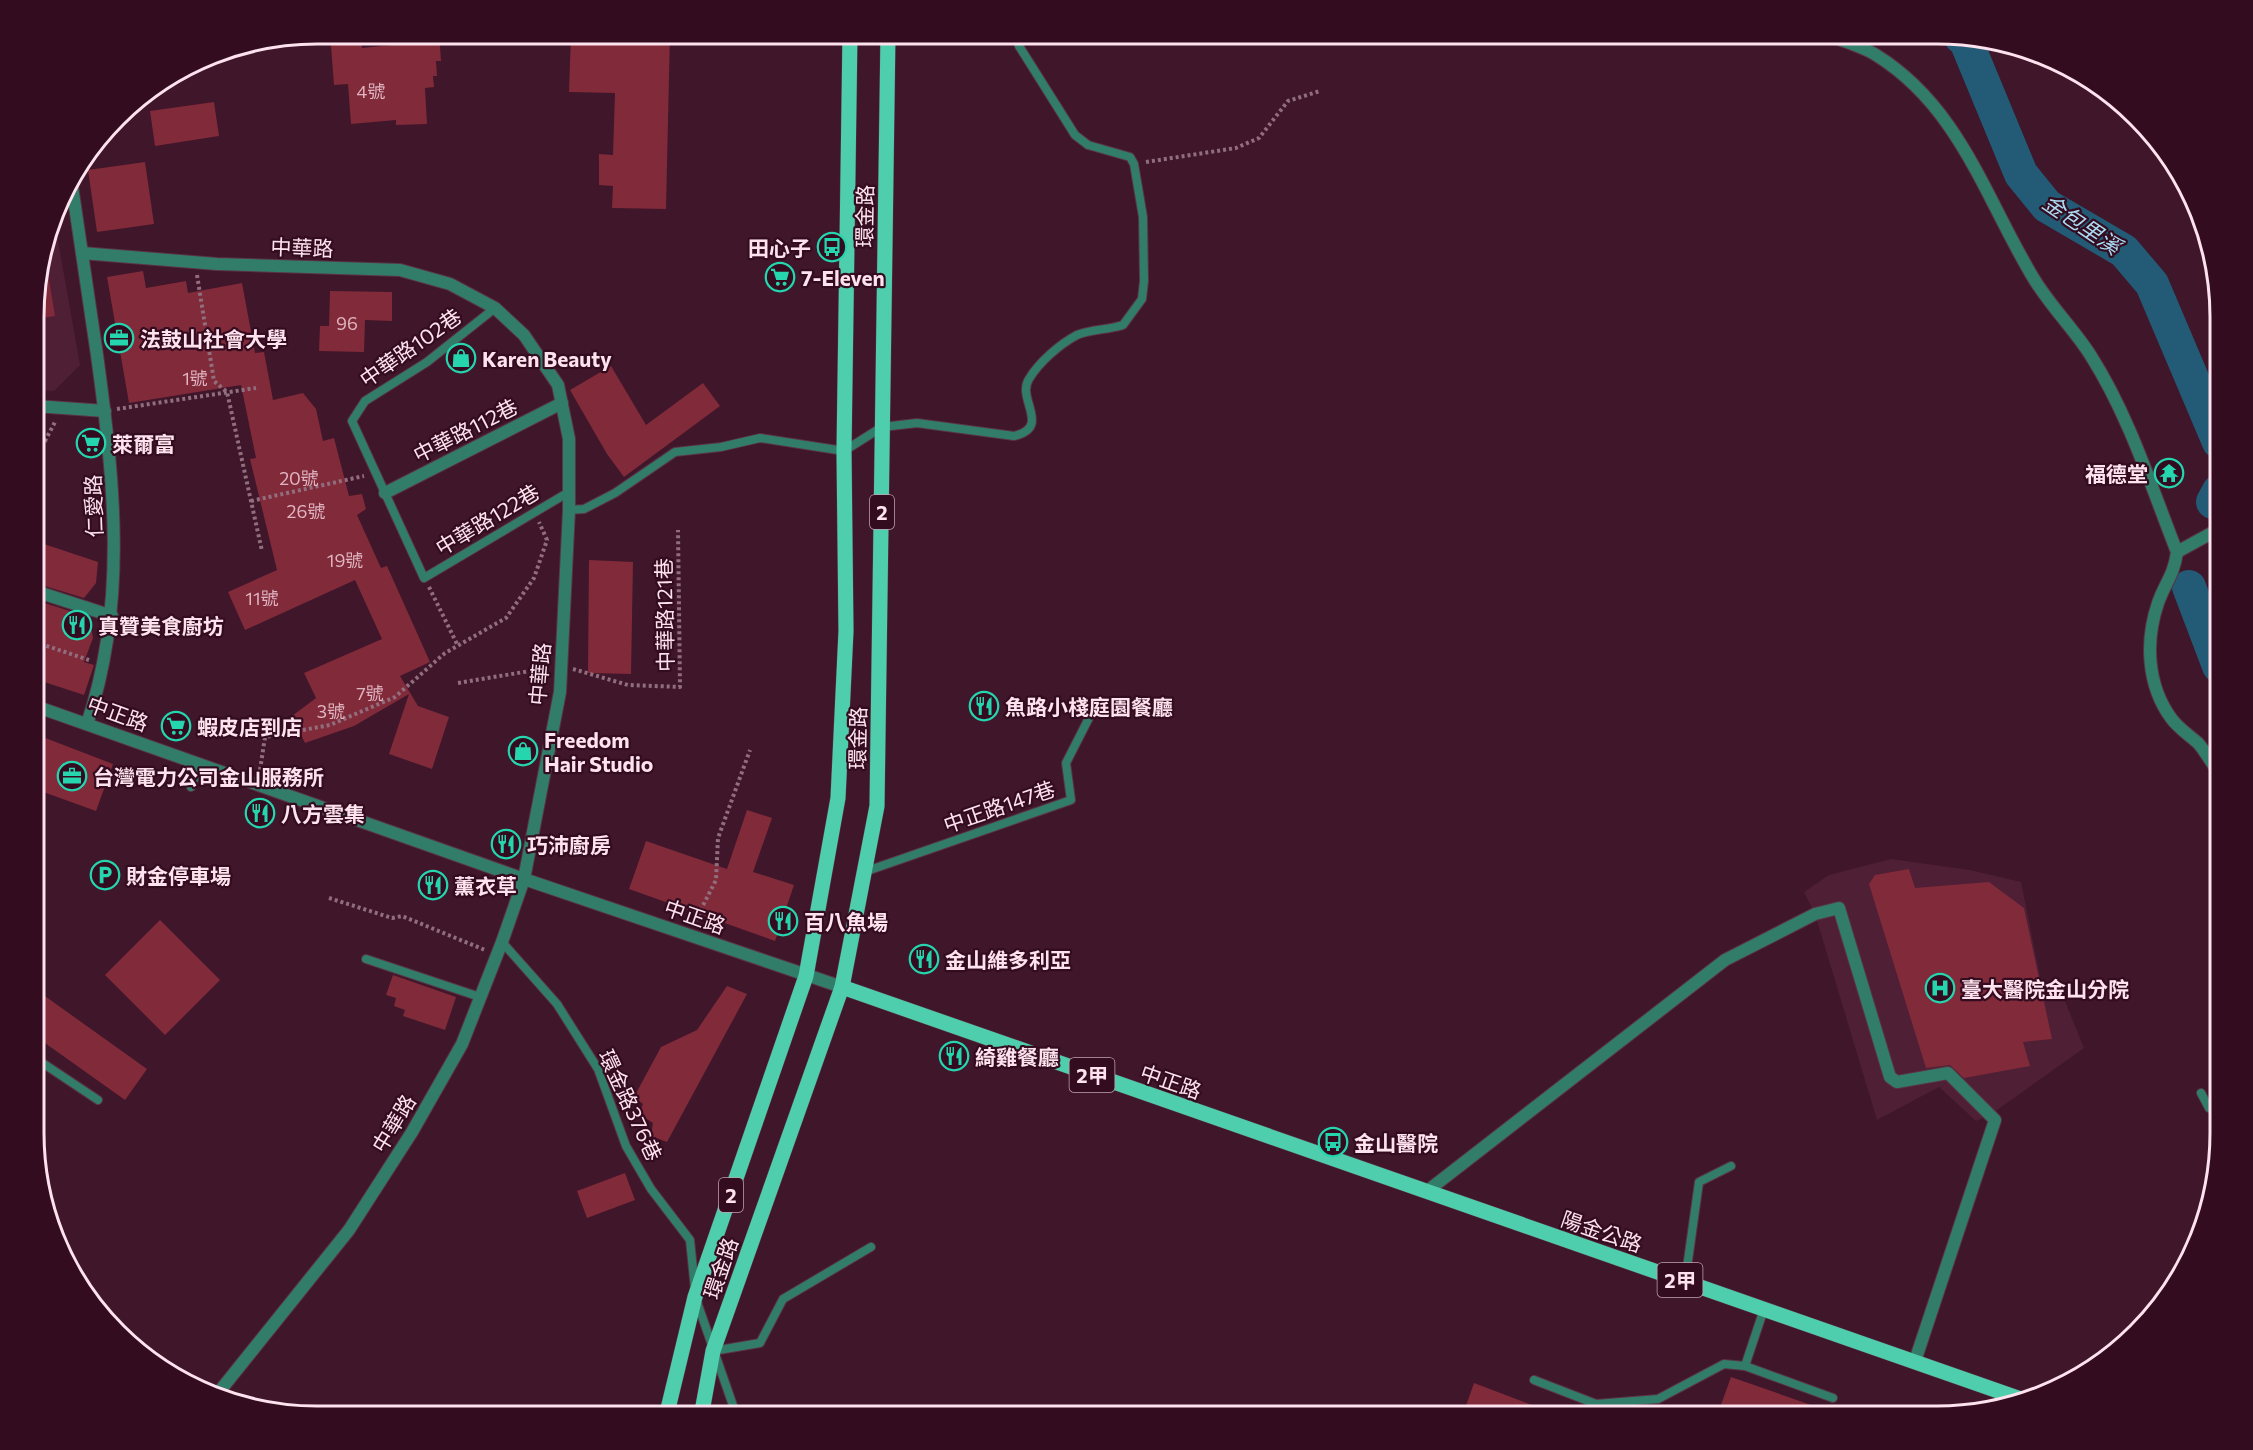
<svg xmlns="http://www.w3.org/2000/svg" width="2253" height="1450" font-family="Commissioner,'Noto Sans TC',sans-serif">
	<rect width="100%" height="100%" fill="#3f162a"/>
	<g fill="#4f1f36">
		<path d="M54,218L80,365L54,391L35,390V279Z"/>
		<path d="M1891,859L1970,870L2021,882L2043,991L2058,984L2084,1048L1990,1115L1976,1121L1939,1087L1877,1120L1815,914L1804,892L1829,875Z"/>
	</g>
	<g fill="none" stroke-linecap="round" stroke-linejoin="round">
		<g stroke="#235a75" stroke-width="34">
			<path d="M1961,37L1966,41L2021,174L2047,206L2124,251L2152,284L2219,442"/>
			<path d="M2213,502L2219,491"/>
			<path d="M2189,587L2219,666"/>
		</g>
	</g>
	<g fill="#812a3a">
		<path d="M330,33H361L362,48L392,45L391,33H439L441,61H436L437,76H433L434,87L425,88L427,124L396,125V120L351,124L348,84L334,85Z"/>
		<path d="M571,33H670L666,209L612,208L613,186L599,185V154L613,155L615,93L569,92Z"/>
		<path d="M214,102L219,136L155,146L150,111Z"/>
		<path d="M145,162L154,224L97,232L88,170Z"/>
		<path d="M44,250L55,316L35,319V279Z"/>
		<path d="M143,271L146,288L186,281L188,293L242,283L255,353L264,352L273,400L303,393L316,409L323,441L334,438L349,496L362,494L366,509L357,515L381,568L387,566L430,662L400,676L418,706L449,717L432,769L389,754L409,694L354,726L305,743L292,716L316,698L304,673L382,639L355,580L245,630L228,592L277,570L250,459L256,458L241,385L129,403L107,277Z"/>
		<path d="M330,291L392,292V321L365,320L364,352L319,351L320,326H329Z"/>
		<path d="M611,366L646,425L703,383L720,406L624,477L607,454L570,390Z"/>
		<path d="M35,541L98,562L96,583L84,598L35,583Z"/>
		<path d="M589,560L633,562L631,674L588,673Z"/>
		<path d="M35,600L73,612L71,614L90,621L93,638L84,662L94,665L84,695L35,679Z"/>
		<path d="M35,734L113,764L96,811L35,789Z"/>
		<path d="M747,810L772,818L753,872L794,885L775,941L629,889L646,841L727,869Z"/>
		<path d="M1909,869L1915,888L1989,882L2024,908L2052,1039L2023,1042L2030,1066L1964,1078L1950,1065L1926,1068L1869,884L1875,875Z"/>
		<path d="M160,920L220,980L165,1035L105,975Z"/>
		<path d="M393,975L456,997L445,1030L403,1016L405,1010L394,1006L396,998L386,995Z"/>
		<path d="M727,986L747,994L667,1142L651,1136L653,1123L639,1114L643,1104L634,1097L661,1047L697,1030Z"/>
		<path d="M35,989L147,1069L125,1100L35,1036Z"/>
		<path d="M625,1173L635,1200L587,1218L577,1191Z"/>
		<path d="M1731,1377L1837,1414L1836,1416H1717Z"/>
		<path d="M1474,1383L1558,1415V1417H1462Z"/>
	</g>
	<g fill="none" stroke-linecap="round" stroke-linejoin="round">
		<g stroke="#5a3345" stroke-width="10">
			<g id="service">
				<path d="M495,308L427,362L365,401L352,421L424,578L569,492"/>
				<path d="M569,510L584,509L615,493L675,452L721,447L760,438L844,451L882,427L917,423L1014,436C1052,427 1016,399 1029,379C1039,362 1060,344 1077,335C1091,329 1108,330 1123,325L1142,299L1144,281L1143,217L1134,164L1130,157L1088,145L1075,135L1019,46"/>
				<path d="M191,787L200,765"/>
				<path d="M864,872L1071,800L1066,763L1092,712L1113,713"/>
				<path d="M502,942L557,1004L598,1069L626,1146L651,1189L690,1240L695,1289"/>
				<path d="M366,959L480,997"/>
				<path d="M35,1058L98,1100"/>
				<path d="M2201,1093L2209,1108L2219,1111"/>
				<path d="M1685,1282L1699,1182L1731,1166"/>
				<path d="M697,1302L737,1417"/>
				<path d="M118,1326L170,1375"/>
				<path d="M713,1351L760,1343L783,1299L871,1247"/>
				<path d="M1745,1366L1764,1309"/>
				<path d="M1534,1380L1596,1404L1658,1399L1724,1364L1745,1366L1833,1398"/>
			</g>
		</g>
		<g stroke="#5a3345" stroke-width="14">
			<g id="minor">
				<path d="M1821,33C1839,40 1860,45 1876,55C1960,107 1986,200 2034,279C2051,307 2074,329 2091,356C2129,416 2151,486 2177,552C2174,575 2165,583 2158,603C2145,641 2147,685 2171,718C2178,728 2189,735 2198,743C2206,752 2212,764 2219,773"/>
				<path d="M71,180C80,238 88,296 97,355C114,479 128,602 87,724"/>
				<path d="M82,253L217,264L400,270L450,284L495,308L524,335L558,385L569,439V510L560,692L524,879L502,942L462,1044L412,1132L349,1230L215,1397"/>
				<path d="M35,406L105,411"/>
				<path d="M385,493L562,403"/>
				<path d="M2177,552L2219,529"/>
				<path d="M35,591L112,616"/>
				<path d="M1426,1192L1725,960L1815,914L1839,908L1890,1077L1897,1082L1948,1073L1995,1120L1915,1361"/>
			</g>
		</g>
		<g stroke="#5a3345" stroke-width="14">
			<path id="tertiary" d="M35,706L524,879L842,987"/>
		</g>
		<g stroke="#5a3345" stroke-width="16">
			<g id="primary">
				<path d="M842,987L2018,1398"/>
				<path d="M666,1417L695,1297L806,976L838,798L846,631L844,451L850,33"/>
				<path d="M701,1417L713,1351L842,987L877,806L888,33"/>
			</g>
		</g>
		<g stroke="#916e7e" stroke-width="4" stroke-dasharray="3 3" stroke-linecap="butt">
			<path d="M1146,162L1236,148L1259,138L1288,101L1320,91"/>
			<path d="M197,275L214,381L227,392L262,551"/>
			<path d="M117,409L256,388"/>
			<path d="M35,448L45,441L55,422"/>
			<path d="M251,501L364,476"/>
			<path d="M429,587L458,646"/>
			<path d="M35,642L89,660"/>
			<path d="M573,669L628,685L680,687L678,530"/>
			<path d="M458,683L548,668"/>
			<path d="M260,770L265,737L330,725L395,697L445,653L506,618L534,578L547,540L539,522"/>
			<path d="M329,898L392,918L402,916L485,950"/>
			<path d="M695,921L716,880L718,838L750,750"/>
		</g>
		<use href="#service" stroke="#327d69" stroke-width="8"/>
		<use href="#minor" stroke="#327d69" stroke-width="12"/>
		<use href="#tertiary" stroke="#327d69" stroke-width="12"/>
		<use href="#primary" stroke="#4fcead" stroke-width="15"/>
	</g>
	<defs>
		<g id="bus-ring" transform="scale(1.5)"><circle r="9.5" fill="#340c20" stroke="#25d5ae" stroke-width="1.5"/><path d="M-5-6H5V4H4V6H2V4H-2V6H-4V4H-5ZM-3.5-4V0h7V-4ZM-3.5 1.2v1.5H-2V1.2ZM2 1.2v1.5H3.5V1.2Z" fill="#25d5ae"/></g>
		<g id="supermarket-ring" transform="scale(1.5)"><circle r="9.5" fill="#340c20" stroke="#25d5ae" stroke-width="1.5"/><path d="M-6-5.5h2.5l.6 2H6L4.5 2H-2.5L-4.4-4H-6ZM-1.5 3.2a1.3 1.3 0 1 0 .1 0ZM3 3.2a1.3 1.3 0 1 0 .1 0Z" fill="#25d5ae"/></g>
		<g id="office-ring" transform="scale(1.5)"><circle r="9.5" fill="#340c20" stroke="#25d5ae" stroke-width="1.5"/><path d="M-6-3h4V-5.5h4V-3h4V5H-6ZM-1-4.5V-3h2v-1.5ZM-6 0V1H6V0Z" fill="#25d5ae"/></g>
		<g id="shop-ring" transform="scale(1.5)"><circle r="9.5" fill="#340c20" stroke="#25d5ae" stroke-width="1.5"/><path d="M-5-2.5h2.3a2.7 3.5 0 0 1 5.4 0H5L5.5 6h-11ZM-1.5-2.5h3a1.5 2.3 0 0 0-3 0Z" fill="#25d5ae"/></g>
		<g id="temple-ring" transform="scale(1.5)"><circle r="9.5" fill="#340c20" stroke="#25d5ae" stroke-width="1.5"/><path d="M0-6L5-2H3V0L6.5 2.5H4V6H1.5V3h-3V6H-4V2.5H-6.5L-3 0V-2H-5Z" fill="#25d5ae"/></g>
		<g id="restaurant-ring" transform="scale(1.5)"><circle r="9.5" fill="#340c20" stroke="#25d5ae" stroke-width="1.5"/><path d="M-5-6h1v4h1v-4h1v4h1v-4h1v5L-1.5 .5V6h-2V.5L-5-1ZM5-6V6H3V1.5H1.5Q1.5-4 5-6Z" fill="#25d5ae"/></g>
		<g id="parking-ring" transform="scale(1.5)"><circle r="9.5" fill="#340c20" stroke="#25d5ae" stroke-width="1.5"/><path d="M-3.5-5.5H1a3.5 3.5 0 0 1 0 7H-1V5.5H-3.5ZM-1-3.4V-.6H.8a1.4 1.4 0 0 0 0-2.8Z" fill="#25d5ae"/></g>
		<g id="hospital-ring" transform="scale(1.5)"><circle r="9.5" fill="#340c20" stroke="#25d5ae" stroke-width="1.5"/><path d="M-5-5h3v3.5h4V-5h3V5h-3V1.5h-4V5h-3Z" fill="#25d5ae"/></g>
	</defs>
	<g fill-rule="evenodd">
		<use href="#bus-ring" x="832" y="247"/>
		<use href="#supermarket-ring" x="780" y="277"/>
		<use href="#office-ring" x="119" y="338"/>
		<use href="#shop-ring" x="461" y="358"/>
		<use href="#supermarket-ring" x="91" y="443"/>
		<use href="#temple-ring" x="2169" y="473"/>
		<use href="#restaurant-ring" x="77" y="625"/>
		<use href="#restaurant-ring" x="984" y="706"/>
		<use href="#supermarket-ring" x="176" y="726"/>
		<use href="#shop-ring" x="523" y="751"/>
		<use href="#office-ring" x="72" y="776"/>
		<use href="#restaurant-ring" x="260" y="813"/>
		<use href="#restaurant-ring" x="506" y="844"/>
		<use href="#parking-ring" x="105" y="875"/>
		<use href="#restaurant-ring" x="433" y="885"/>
		<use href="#restaurant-ring" x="783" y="921"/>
		<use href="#restaurant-ring" x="924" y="959"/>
		<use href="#hospital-ring" x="1940" y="988"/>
		<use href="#restaurant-ring" x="954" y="1056"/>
		<use href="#bus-ring" x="1333" y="1142"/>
	</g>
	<g text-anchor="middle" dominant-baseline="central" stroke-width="4.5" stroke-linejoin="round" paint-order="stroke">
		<g font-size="18" fill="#dfb4c0">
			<text x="371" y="91">4號</text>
			<text x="347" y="323">96</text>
			<text x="195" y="378">1號</text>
			<text x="299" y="478">20號</text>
			<text x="306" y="511">26號</text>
			<text x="345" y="560">19號</text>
			<text x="262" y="598">11號</text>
			<text x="370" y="693">7號</text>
			<text x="331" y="711">3號</text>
		</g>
		<g fill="#340c20" stroke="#c1a2b0" stroke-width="1.5">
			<rect x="870" y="495" width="24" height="34" rx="4.5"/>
			<rect x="1069.5" y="1058" width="45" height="34" rx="4.5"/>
			<rect x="719" y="1178" width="24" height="34" rx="4.5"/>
			<rect x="1657.5" y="1263" width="45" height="34" rx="4.5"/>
		</g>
		<g font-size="20" font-weight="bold" fill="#fee2ed">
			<text x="882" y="512">2</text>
			<text x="1092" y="1075">2甲</text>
			<text x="731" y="1195">2</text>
			<text x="1680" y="1280">2甲</text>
		</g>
		<g font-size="21" fill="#fee2ed" stroke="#340c20">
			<text transform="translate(864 216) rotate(-89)">環金路</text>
			<text transform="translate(302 247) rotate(2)">中華路</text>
			<text transform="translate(410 347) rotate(-35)">中華路102巷</text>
			<text transform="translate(465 430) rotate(-27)">中華路112巷</text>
			<text transform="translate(93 506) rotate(-92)">仁愛路</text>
			<text transform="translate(487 519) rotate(-31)">中華路122巷</text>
			<text transform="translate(664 615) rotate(-91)">中華路121巷</text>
			<text transform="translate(539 674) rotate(-85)">中華路</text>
			<text transform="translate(118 713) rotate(20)">中正路</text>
			<text transform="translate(857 738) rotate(-89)">環金路</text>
			<text transform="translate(999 806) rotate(-19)">中正路147巷</text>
			<text transform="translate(695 916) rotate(19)">中正路</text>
			<text transform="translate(1171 1081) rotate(19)">中正路</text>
			<text transform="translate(631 1105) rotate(65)">環金路376巷</text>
			<text transform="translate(393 1123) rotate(-59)">中華路</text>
			<text transform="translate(1602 1231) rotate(19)">陽金公路</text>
			<text transform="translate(720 1268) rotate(-71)">環金路</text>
		</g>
		<g font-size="21" font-weight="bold" fill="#fee2ed" stroke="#340c20" text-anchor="start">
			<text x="811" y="247" text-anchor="end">田心子</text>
			<text x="801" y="277">7-Eleven</text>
			<text x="140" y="338">法鼓山社會大學</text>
			<text x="482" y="358">Karen Beauty</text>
			<text x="112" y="443">萊爾富</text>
			<text x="2148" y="473" text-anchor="end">福德堂</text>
			<text x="98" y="625">真贊美食廚坊</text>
			<text x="1005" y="706">魚路小棧庭園餐廳</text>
			<text x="197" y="726">蝦皮店到店</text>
			<text x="544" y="739">Freedom<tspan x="544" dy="24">Hair Studio</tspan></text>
			<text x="93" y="776">台灣電力公司金山服務所</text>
			<text x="281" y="813">八方雲集</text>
			<text x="527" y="844">巧沛廚房</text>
			<text x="126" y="875">財金停車場</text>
			<text x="454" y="885">薰衣草</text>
			<text x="804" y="921">百八魚場</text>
			<text x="945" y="959">金山維多利亞</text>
			<text x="1961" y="988">臺大醫院金山分院</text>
			<text x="975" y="1056">綺雞餐廳</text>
			<text x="1354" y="1142">金山醫院</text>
		</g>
		<g font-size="22" font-style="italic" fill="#abdaf3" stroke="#340c20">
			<text transform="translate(2082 224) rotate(34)">金包里溪</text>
		</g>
	</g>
	<path d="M0 0H2253V1450H0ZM317 44H1937A273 273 0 0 1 2210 317V1133A273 273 0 0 1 1937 1406H317A273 273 0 0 1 44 1133V317A273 273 0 0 1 317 44Z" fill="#340c20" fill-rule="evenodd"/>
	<path fill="none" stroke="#fee2ed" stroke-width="3" d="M317 44H1937A273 273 0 0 1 2210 317V1133A273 273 0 0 1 1937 1406H317A273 273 0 0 1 44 1133V317A273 273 0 0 1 317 44Z"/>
</svg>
